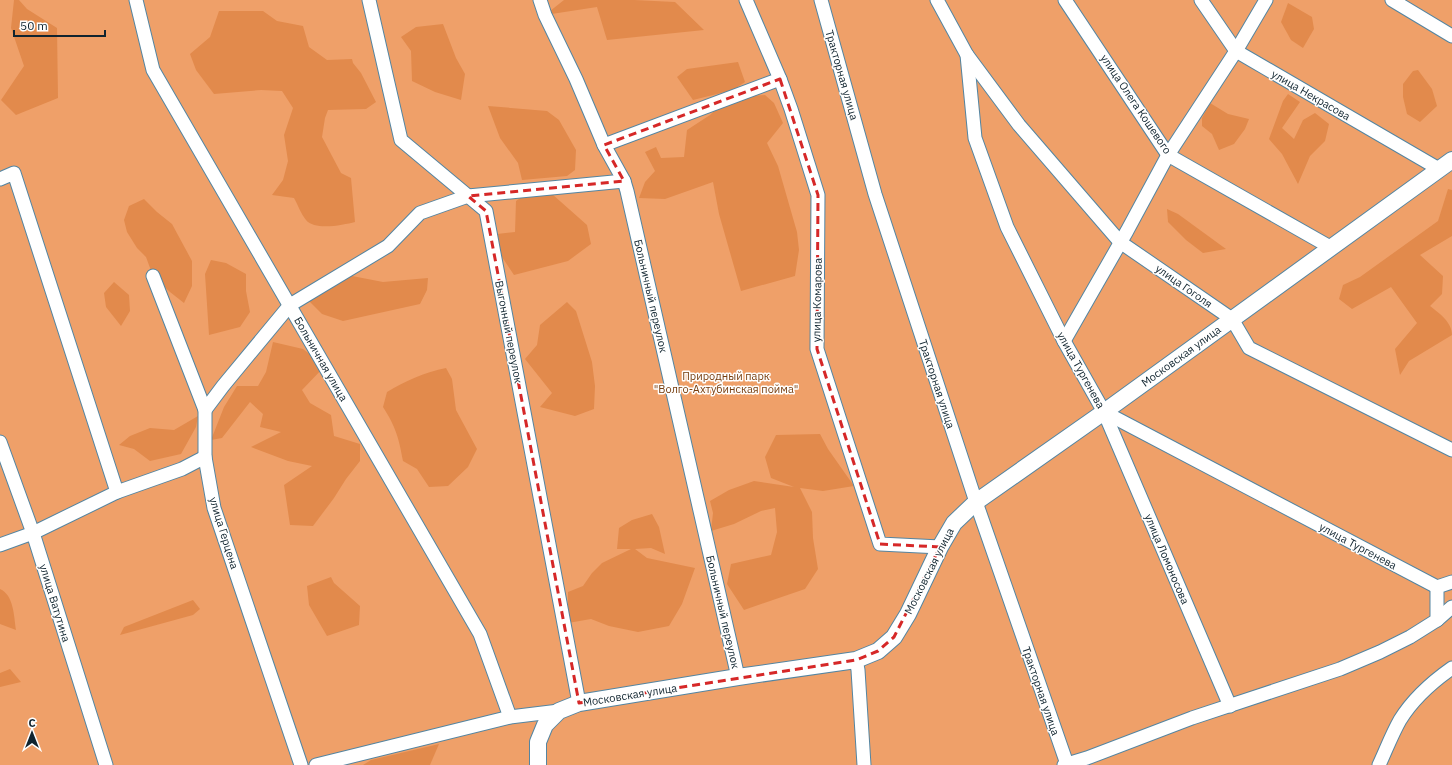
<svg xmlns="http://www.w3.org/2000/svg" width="1452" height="765" font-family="'IBM Plex Sans',sans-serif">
	<rect width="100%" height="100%" fill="#d7ebf7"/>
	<rect fill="#efa069" x="0" y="0" width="1452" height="765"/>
	<g fill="#e28a4c">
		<path d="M14,0H19L27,9L57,28L58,98L16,115L1,100L24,66L11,28Z"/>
		<path d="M564,0H634L675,2L704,30L607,40L597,7L545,15Z"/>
		<path d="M1288,3L1312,17L1314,29L1303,48L1291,40L1281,22Z"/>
		<path d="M219,11H263L277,21L303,26L309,47L327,60L352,59L353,63L361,73L376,102L366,109L328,110L325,118L322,137L341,173L351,178L355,222C343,225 315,231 306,220C301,214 298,205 294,198L272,195L283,180L288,161L284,135L293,108L282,91L261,90L214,94L196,70L190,54L210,37Z"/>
		<path d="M443,24L456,58L465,74L461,100L435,92L412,81L411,51L401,37L416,27Z"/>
		<path d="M738,62L745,82L733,90L693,100L677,77L687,69Z"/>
		<path d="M1418,70L1432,89L1437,106L1420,122L1407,114L1403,97V84L1413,71Z"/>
		<path d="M1288,94L1300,102L1282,128L1294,139L1303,120L1315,113L1329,124L1325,141L1310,156L1298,184L1282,154L1269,139L1283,101Z"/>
		<path d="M765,95L774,103L783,123L767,143L778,166L797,232L799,250L795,276L741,291L719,214L713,182L665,199L639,198L645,182L655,171L645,152L656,147L661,158L684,157L687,130L710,115L728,98Z"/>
		<path d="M1210,103L1228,114L1249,119L1245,129L1234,144L1219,150L1212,134L1202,126V118Z"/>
		<path d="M488,106L547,111L559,120L576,150L575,170L567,176L522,180L518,163L500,138Z"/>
		<path d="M1448,189L1452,190V236L1420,255L1443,276L1442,294L1430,306C1439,313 1452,322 1452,335L1409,361L1400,375L1395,349L1417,323L1391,287L1352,309L1339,299L1343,285L1360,277L1438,221Z"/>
		<path d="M532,190L552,194L587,225L591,244L568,261L514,275L502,257L497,234L515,232L516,201Z"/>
		<path d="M144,199L157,212L172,224L192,261V286L184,303L170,292L153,276L146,257L137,248L127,232L124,220L129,206Z"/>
		<path d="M1167,209L1178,214L1226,249L1203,253L1186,240L1168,222Z"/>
		<path d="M211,260L226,263L246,274V291L250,312L240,327L209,335L205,274Z"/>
		<path d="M347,275L383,282L428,278L427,290L420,304L343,321L322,314L304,296Z"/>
		<path d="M114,282L129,295L130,311L121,326L106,307L104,293Z"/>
		<path d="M567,302L576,311L592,362L595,386L594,409L575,416L540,407L552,393L525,359L537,345L540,325Z"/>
		<path d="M273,342L303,349L325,366L302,390L310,403L331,415L334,436L360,444V461L346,479L334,498L313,526L290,525L284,485L312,466L288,461L251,447L281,432L260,427L263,414L250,402L222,438L211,440L224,407L237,386H258L266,372Z"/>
		<path d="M446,368L452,379L456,410L477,449L468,467L448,486L429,487L417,469L403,461C399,439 396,427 383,407L387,392C405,381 425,372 446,368Z"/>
		<path d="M198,416L196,427L181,454L150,461L134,449L119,445L130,436L150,428L174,430Z"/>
		<path d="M820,434L828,449L854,486L823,491L800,488L812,512L813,538L818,569L805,589L744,610L727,584L731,564L771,555L777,532L775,508L761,511L734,524L711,531L713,513L710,501L729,490L754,481L794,487L771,478L765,457L776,435Z"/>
		<path d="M652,514L659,527L665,554L651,548L635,549L647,558L695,568L682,604L669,626L638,632L609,626L591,619L568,623V592L583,586L592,573L602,563L631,549H617L619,528L632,520Z"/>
		<path d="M331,577L334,583L360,606L359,625L327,636L309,605L307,586Z"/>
		<path d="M0,589C14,595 14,617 16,630L0,624Z"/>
		<path d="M193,600L200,609L193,615L120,635L124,627Z"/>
		<path d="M10,669L21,682L0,687V673Z"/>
		<path d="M439,744L430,765H363L371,760Z"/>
	</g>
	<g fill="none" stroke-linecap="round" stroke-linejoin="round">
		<g stroke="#5485a1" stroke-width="15">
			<g id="minor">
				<path d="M136,0L153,70L480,634L510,717"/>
				<path d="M369,0L401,140L486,211L579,703"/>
				<path d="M540,0L545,15L576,79L604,145L624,181L627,191L738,677"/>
				<path d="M746,0L780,79L791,109L818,195L817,349L880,544L940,547"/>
				<path d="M821,0L875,194L976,502L1067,764"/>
				<path d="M937,0L967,55L975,138L1007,227L1064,341L1104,412L1230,706"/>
				<path d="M1065,0L1168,155L1330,247"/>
				<path d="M1201,0L1236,51L1439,169"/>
				<path d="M1392,0L1452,36"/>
				<path d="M967,55L1019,125L1120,242L1232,319L1249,348L1452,450"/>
				<path d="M604,145L780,79"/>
				<path d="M0,179L14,173L117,492"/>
				<path d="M153,276L205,410V457L214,508L301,765"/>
				<path d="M1064,341L1127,231L1168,155L1236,51L1266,0"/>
				<path d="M205,410L223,386L290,305L388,246L420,213L468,196L624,181"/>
				<path d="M1104,412L1437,587"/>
				<path d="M0,442L33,533L106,765"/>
				<path d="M0,545L33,533L117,492L182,469L205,457"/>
				<path d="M1437,620L1452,607"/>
				<path d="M856,660L858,670L864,765"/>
				<path d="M316,765L510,717L559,711"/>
				<path d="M1064,765L1087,758L1192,718L1340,669L1380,652L1410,637L1437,620V587L1452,582"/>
				<path d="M1379,765C1386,750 1392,734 1400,720C1413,699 1432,682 1452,668"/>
			</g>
		</g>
		<g stroke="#5485a1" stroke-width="18">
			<path id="tertiary" d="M538,765V742L545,725L559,711L579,703L738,677L856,660L878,651L894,637L908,614L940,547L954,523L976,502L1104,412L1452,160"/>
		</g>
		<use href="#minor" stroke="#fff" stroke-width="13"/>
		<use href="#tertiary" stroke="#fff" stroke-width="16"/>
	</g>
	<path fill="none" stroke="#d62828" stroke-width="3" stroke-dasharray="8 5" stroke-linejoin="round" d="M780,79L818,195L817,349L880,544L940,547L894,637L878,651L856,660L579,703L486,211L468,196L624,181L604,145Z"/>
	<g text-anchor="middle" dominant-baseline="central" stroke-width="3" stroke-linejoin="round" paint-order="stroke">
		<g font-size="11" fill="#10242f" stroke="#fff">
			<text transform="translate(842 75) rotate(74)">Тракторная улица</text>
			<text transform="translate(1311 95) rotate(30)">улица Некрасова</text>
			<text transform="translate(1136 104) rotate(56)">улица Олега Кошевого</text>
			<text transform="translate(1184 286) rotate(35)">улица Гоголя</text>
			<text transform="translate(651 296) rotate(77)">Больничный переулок</text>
			<text transform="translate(817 300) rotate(-89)">улица Комарова</text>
			<text transform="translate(509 332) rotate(79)">Выгонный переулок</text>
			<text transform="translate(1181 356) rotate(-36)">Московская улица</text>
			<text transform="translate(321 359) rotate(60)">Больничная улица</text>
			<text transform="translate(1081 370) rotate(61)">улица Тургенева</text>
			<text transform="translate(937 384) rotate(72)">Тракторная улица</text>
			<text transform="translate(224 533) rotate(73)">улица Герцена</text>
			<text transform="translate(1358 546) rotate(28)">улица Тургенева</text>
			<text transform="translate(1167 559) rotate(67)">улица Ломоносова</text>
			<text transform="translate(929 571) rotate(-63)">Московская улица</text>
			<text transform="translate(55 603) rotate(73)">улица Ватутина</text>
			<text transform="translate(723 612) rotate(77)">Больничный переулок</text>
			<text transform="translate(1041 691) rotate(71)">Тракторная улица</text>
			<text transform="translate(630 695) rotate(-9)">Московская улица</text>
		</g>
		<g font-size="11" fill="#763d0e" stroke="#fff">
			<text x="726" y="376">Природный парк<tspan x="726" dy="13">"Волго-Ахтубинская пойма"</tspan></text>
		</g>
	</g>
	<g transform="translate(32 733)" stroke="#ffffff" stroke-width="3" paint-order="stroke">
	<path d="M0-3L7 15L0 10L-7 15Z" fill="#10242f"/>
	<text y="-6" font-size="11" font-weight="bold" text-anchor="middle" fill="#10242f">С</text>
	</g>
	<path d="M14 30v6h91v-6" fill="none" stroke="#10242f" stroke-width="2"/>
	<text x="20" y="30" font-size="12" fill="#10242f" stroke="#ffffff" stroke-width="3" paint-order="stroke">50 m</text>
</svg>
